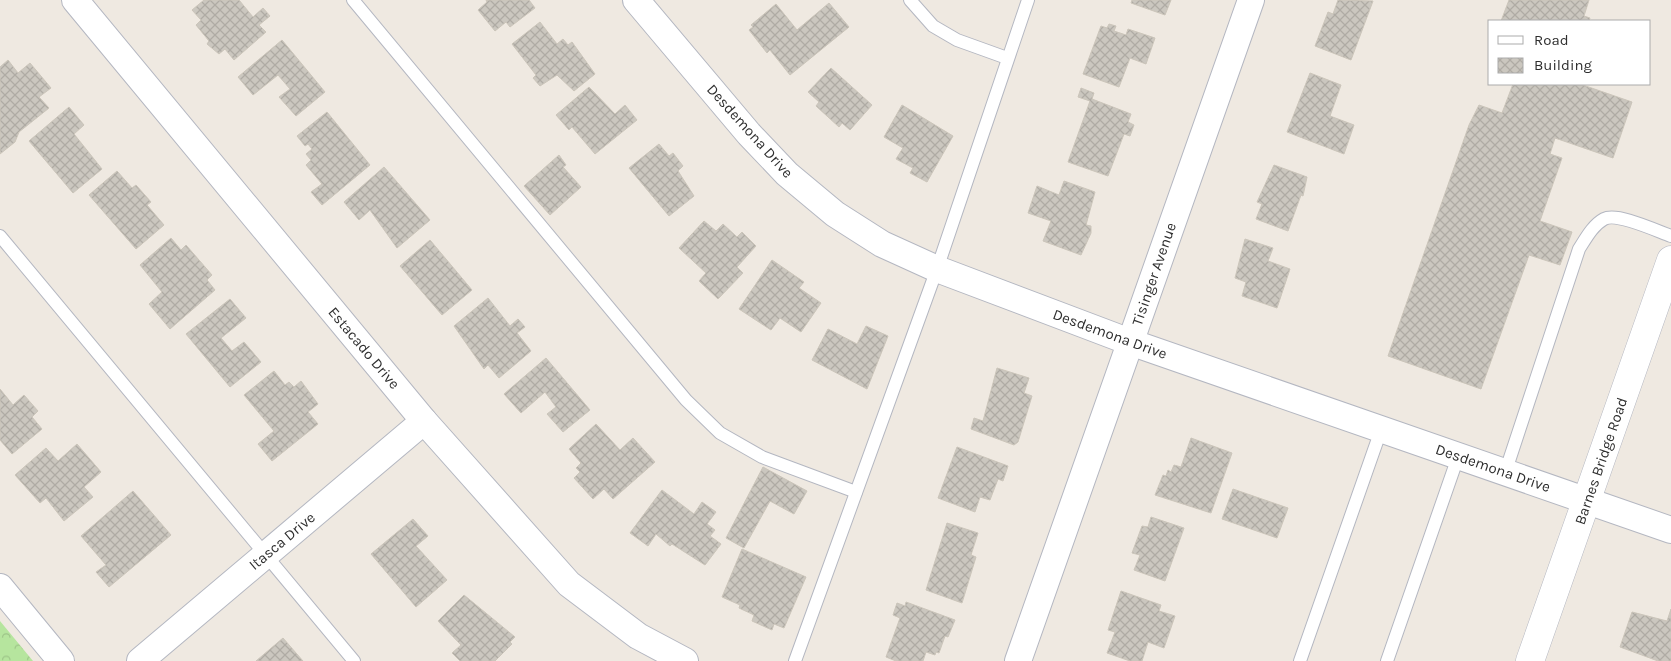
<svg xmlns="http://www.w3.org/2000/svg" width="1671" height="661" font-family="Karla,sans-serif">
	<defs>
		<pattern id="forest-crowns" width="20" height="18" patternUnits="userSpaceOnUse" patternTransform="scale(1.25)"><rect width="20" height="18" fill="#b6e59e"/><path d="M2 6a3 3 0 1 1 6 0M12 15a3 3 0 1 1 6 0" fill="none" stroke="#9dc588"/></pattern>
		<pattern id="building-cross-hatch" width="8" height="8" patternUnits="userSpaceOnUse" patternTransform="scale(1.25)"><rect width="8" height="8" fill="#cbc7bf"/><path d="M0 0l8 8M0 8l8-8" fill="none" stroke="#afaba4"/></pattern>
	</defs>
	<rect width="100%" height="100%" fill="#efe9e1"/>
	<path fill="url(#forest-crowns)" d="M0,621L33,661H0Z"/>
	<g fill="url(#building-cross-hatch)" stroke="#cbc5ba">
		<path d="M204,0H239L253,17L263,8L270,16L259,25L266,32L234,60L225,49L219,54L207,44L209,41L196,25L201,20L192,10Z"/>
		<path d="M486,0H529L535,8L510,27L506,22L495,31L478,10L487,2Z"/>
		<path d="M1132,0H1171L1165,15L1131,3Z"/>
		<path d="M1338,0L1373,1L1351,60L1315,46L1328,12L1333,14Z"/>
		<path d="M1509,0H1589L1584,16L1590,18L1589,21H1501Z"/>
		<path d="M829,3L849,27L790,75L770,50L767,53L749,30L753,27L751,25L776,4L797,30Z"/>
		<path d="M540,22L557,44L563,39L568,45L572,42L595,74L574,91L557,75L540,86L533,78L536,75L512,44Z"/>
		<path d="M1109,24L1116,26L1114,31L1126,35L1128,29L1155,38L1146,64L1130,58L1119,87L1083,74L1101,26L1107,28Z"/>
		<path d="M282,40L325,92L296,116L279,97L290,89L278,75L253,95L238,77Z"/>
		<path d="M8,60L18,73L30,63L51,88L39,97L49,108L19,132L15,142L0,154V67Z"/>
		<path d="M831,68L872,105L850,130L842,123L839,127L816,106L819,102L808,92Z"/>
		<path d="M1310,73L1341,85L1330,116L1354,125L1344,154L1287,132Z"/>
		<path d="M1513,84H1580L1632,102L1613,158L1555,138L1550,154L1562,158L1540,221L1572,232L1560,265L1529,255L1481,389L1388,356L1469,125L1479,105L1502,113Z"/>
		<path d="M589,87L615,114L625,105L637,120L595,154L572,127L569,130L556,115Z"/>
		<path d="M1081,88L1094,93L1092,99L1131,114L1128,122L1134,125L1130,136L1124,134L1108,176L1068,162L1090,101L1078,97Z"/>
		<path d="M902,105L953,136L927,182L910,173L913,168L896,159L903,148L884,137Z"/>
		<path d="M69,107L84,125L74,134L102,169L73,193L29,141Z"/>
		<path d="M327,112L370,165L322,205L311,192L322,184L306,165L311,160L306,154L312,149L308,144L305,146L297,136Z"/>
		<path d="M659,144L669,156L673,153L683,166L678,171L694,196L669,216L629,168Z"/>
		<path d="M559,155L566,165L563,167L581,187L550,215L524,186Z"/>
		<path d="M1274,165L1307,177L1303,196L1301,195L1288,231L1256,219L1262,204L1257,202Z"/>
		<path d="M384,167L430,220L397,248L370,210L359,220L344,202Z"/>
		<path d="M117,171L132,188L136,185L151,202L147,205L164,225L136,249L89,195Z"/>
		<path d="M1064,181L1095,192L1086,225L1091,226V233L1081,255L1043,241L1051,221L1028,213L1037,186L1059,195Z"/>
		<path d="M704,221L716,231L723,224L737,237L742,232L756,246L737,267L743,273L718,299L699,281L706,273L679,248Z"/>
		<path d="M171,238L181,250L186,245L212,275L207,280L215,290L170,329L149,304L162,292L140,265Z"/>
		<path d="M1245,239L1273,248L1268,261L1290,269L1277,308L1242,296L1246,282L1235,278Z"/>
		<path d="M430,240L472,290L442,315L400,266Z"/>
		<path d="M772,260L804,282L799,288L821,303L801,332L780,318L771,330L739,309Z"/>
		<path d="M488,298L510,326L518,319L525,327L517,333L531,351L499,378L488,365L484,369L454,326Z"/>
		<path d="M230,299L246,318L221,338L232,351L244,342L261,362L230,387L186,334Z"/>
		<path d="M866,326L888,336L867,389L812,360L828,329L857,344Z"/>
		<path d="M546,358L590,410L563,432L547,414L556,407L545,392L521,413L504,394Z"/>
		<path d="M997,368L1029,378L1024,393L1032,396L1018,442L1014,445L971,429L974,418L983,421Z"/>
		<path d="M274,371L285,385L289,382L294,387L301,381L318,404L308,412L318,424L272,461L258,444L274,431L244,395Z"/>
		<path d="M0,389L13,405L24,395L38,411L32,417L42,429L12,454L0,440Z"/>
		<path d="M596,424L620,450L633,438L655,462L613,499L604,489L593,499L574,478L580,472L576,468L581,463L569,449Z"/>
		<path d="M1191,438L1232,453L1211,513L1155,495L1163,475L1166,476L1168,470L1171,472L1174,465L1181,467Z"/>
		<path d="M77,444L101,472L84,487L93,497L64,521L46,498L40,503L15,475L46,448L58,461Z"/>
		<path d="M957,447L1008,466L1003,481L998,479L990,500L980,497L975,512L938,498Z"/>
		<path d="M763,467L807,491L794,514L770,501L744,548L726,538Z"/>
		<path d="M1233,489L1288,508L1277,538L1222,519Z"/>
		<path d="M662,490L694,514L702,502L716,512L707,524L715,530L710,536L721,544L705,565L672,544L670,546L656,534L648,546L630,533Z"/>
		<path d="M133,491L171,535L109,587L96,572L106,565L81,536Z"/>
		<path d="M1151,517L1184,528L1165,581L1134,570L1140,555L1132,553L1142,526L1148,527Z"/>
		<path d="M413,519L428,536L416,546L447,580L416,607L371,554Z"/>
		<path d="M947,523L978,533L971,555L976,557L962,603L926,590Z"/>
		<path d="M742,549L806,577L784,628L774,624L772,630L752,621L754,615L739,608L740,605L722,597Z"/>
		<path d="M1121,591L1161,605L1159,611L1175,616L1164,648L1148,642L1142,661H1130L1107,653L1115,632L1108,630Z"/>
		<path d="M464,595L515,637L510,642L512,644L495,661H460L452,653L461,645L438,621Z"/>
		<path d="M906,602L955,620L948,637L945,636L939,653L936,652L935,655L926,652L923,661H896L886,657L900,618L893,615L897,603L905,606Z"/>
		<path d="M1671,609V661H1658L1620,647L1632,612L1667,621Z"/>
		<path d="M283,638L303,661H256Z"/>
	</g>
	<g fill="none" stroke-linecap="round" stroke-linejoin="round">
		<g stroke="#b4b7c1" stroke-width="14">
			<g id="service">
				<path d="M353,0L686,400L720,433L762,457L856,492"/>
				<path d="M910,0L933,26L957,40L1007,58"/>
				<path d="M0,236L354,661"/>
				<path d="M1505,473L1579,249C1586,238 1593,225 1604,219C1617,212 1657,231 1671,236"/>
				<path d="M795,661L937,269L1028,0"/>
				<path d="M1300,661L1381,430"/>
				<path d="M1387,661L1458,457"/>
			</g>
		</g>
		<g stroke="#b4b7c1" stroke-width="28">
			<g id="minor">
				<path d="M75,0L424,421L569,584L638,636L685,661"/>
				<path d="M636,0L749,134L787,174L835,214L882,244L937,269L1130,342L1671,530"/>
				<path d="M0,587L61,661"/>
				<path d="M140,661L424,421"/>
				<path d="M1018,661L1251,0"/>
			</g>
		</g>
		<g stroke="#b4b7c1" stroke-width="29">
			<path id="tertiary" d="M1530,661L1671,260"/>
		</g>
		<use href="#service" stroke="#fff" stroke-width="12"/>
		<use href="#minor" stroke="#fff" stroke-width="26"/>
		<use href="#tertiary" stroke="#fff" stroke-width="28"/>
	</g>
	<g text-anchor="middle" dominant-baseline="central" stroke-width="4" stroke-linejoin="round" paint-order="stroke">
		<g font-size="15" fill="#2e2e2e" stroke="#fff">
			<text transform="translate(750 131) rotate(48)">Desdemona Drive</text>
			<text transform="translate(1154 274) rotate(-71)">Tisinger Avenue</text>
			<text transform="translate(1110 334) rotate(20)">Desdemona Drive</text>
			<text transform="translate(364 348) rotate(50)">Estacado Drive</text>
			<text transform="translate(1601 461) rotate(-71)">Barnes Bridge Road</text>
			<text transform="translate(1493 468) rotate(19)">Desdemona Drive</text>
			<text transform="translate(282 541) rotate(-40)">Itasca Drive</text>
		</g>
	</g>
	<rect x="1488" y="20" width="162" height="65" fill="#ffffff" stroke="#ababab"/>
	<rect x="1498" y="36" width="25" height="8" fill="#ffffff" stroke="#ababab"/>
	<text x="1534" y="45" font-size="15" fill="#2e2e2e">Road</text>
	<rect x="1498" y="58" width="25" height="15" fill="url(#building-cross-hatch)" stroke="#ababab"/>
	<text x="1534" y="70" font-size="15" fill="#2e2e2e">Building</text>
</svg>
